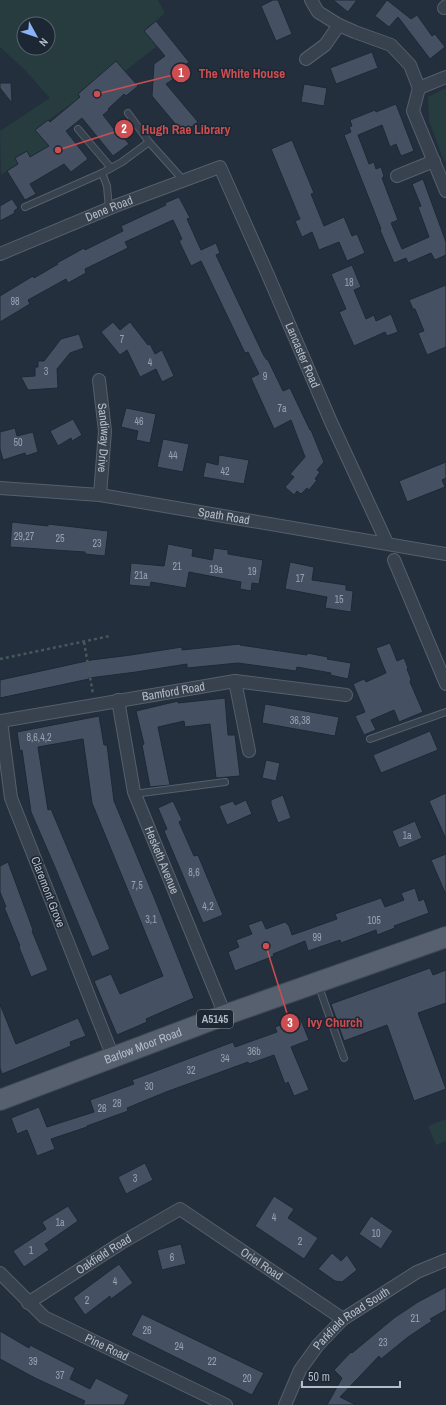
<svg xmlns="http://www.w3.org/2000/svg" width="446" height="1405" font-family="'Archivo Narrow',sans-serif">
	<rect width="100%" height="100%" fill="#242f3e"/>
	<g fill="#263c3f" fill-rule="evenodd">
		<path d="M0,0H158L165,13L144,31L157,46L125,71L116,62L78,94L80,97C65,109 50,118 36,130L51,149L30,157L26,151L15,158L18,164L1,175L0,131L50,98L24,69L0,47ZM24,24H48V48H24Z"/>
		<path d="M446,88V161H444L429,121L428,97Z"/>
		<path d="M446,1119V1141L436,1145L428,1126Z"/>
	</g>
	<g fill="#455162" stroke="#1f2835">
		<path d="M273,0H278L292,34L276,41L261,6Z"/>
		<path d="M333,0H357L348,12Z"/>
		<path d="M387,0L411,19L417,15L432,36L435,34L445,47L430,59L398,17L389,27L375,16Z"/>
		<path d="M156,21L189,62L177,72L178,76L166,84L198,122L183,133L152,96L154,64L165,56L144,31Z"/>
		<path d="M372,52L378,68L336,84L330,68Z"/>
		<path d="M116,61L138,86L126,96L124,94L108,109L109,110L103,115L117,133L118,131L129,144L113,156L82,118L66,131L88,159L71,172L64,164L30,184L36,194L25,200L7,171L18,164L15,158L27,151L30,157L49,146L35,130L48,120L50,122L80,97L78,94Z"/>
		<path d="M0,83H11L12,103L0,88Z"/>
		<path d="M304,84L327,88L324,106L301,102Z"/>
		<path d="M396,104L414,151L401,156L396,144L390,147L382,125L358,135L369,164L374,162L376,169L381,167L384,176L382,178L398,220L391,223L402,249L429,237L418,207L421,206L412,184L423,179L446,242V255L435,260L431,253L408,263L406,258L394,263L380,230L381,229L344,135L351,132L349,127L352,126L350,120L375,110L376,112Z"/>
		<path d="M292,140L314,193L311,194L324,226L344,217L352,236L357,234L365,253L347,261L339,242L319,250L312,232L302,237L295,221L300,219L271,149Z"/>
		<path d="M179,197L190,218L187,219L201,250L216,243L220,253L216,255L264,356L267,360H268L283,391L290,388L310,430H311L324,462L317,470L320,472L315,479L317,480L309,490L307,488L301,494L297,491L294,495L285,487L294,477L290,474L305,457L291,420L274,429L251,378L259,374L248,352L245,353L201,261L191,266L179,241L182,239L173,220L125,242L128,248L85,269L86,273L68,283L66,279L28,300L30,304L0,322V296L33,276L34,278L58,264L57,263L84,248L85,250L123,231L121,226L166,205L165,203Z"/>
		<path d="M12,199L18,208L14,211L15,213L0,221V206Z"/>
		<path d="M352,265L361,287L354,290L366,319L374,315L376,321L391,314L398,332L387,336L385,332L354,346L339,312L346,309L331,274Z"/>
		<path d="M446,285V347L427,355L418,333L424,331L415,309H413L409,300Z"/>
		<path d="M113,322L120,330L130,322L148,345L150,344L155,354L162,350L174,376L162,382L156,369L140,377L127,350L120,355L101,332Z"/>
		<path d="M79,334L84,348L70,353L57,369L58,388L28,390L21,377L35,376V367H38V361H44L61,339Z"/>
		<path d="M126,408L156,414L150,443L136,440L138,431L121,427Z"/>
		<path d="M73,419L82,435L72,441L71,438L58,446L50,431Z"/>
		<path d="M15,428L17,436L33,432L38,452L26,456L25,453L3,460L0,449V432Z"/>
		<path d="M163,439L189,444L183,472L157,467Z"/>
		<path d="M219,455L249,460L244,484L203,477L206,462L218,465Z"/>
		<path d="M446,462V478L442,480L445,487L407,502L399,481Z"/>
		<path d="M12,522L48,526V524L108,531L105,556L85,554V552L10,547Z"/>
		<path d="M168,544L193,549L192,556L212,560L214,548L228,550V554L263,560L259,584L252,583L251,591L240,589L241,582L189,572L186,588L151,582L150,587L129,585L131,563L164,566Z"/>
		<path d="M290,562L314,567L312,580L346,585V590L353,591L351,612L325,608L327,597L285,589Z"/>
		<path d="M390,643L397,661L404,658L408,668L407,669L411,679L410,682L423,712L399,722L394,710L371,720L376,730L364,735L355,716L365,712L353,684L364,679L366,682L386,673L376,648Z"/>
		<path d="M240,644V645L307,655V653L328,657L327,659L351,663L348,679L330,675L331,673L297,667L296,671L238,663L187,668V664L136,672L89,678V679L0,698V680L91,660L131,655L182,647V650Z"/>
		<path d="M225,698L228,735H235L240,776L216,778L210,724L185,727L184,721L158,727L170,785L150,787L142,745L144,744L136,711L178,701V703Z"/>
		<path d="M265,704L339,717L335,736L262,723Z"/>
		<path d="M99,716L104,745H107L114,801L154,897L194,998L146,1019L147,1022L117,1035L94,981L111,974L120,994L163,976L92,803L83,739L38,747L48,810L51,809L110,949L92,957L54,865L31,812L22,750L20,751L17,732Z"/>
		<path d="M430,731L438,750L381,773L373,755Z"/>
		<path d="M266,760L280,763L276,781L262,778Z"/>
		<path d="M446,793V839L429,801Z"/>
		<path d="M283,795L291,818L278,823L271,804V800Z"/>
		<path d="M246,800L252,814L227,825L219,806L233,801L235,805Z"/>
		<path d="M173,801L182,820L179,822L194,856L198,855L223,915L203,923L164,831L167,829L158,808Z"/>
		<path d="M415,821L422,838L399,848L392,831Z"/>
		<path d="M446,854V895L431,860Z"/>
		<path d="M8,862L33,930L32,931L48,970L31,977L19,947L20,946L4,907H6L0,892V866Z"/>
		<path d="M415,888L419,901L424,899L429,913L394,926L395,928L377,935L376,930L341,943L340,940L308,951L305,941L273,954L274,956L235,971L228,952L239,947L236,940L252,934L248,925L262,920L266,929L285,922L289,926L292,935L337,919L335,914L381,898L385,907L404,900L401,893Z"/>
		<path d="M430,968L433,975L446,970V1003L418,1013L446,1089L414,1101L387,1025L344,1041L331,1004Z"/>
		<path d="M0,1004L16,1044L78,1018L86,1036L70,1042L71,1046L2,1074L0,1068Z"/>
		<path d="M300,1018L309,1040L291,1047L309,1090L294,1096L288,1082L285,1084L274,1055L249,1064L248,1062L166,1092L127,1108L128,1111L87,1126V1127L51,1139L55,1149L37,1156L27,1130L17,1134L11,1118L39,1107L47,1127L94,1112L90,1100L134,1084L132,1080L233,1042L235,1047L277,1032L275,1027Z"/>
		<path d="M145,1163L153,1180L126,1194L118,1177Z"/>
		<path d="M274,1196L294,1209L288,1218L318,1238L304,1259L255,1226Z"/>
		<path d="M68,1206L78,1221L45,1244L49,1250L24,1267L13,1251L46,1229L42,1222Z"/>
		<path d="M371,1216L393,1231L381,1249L359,1234Z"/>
		<path d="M181,1244L186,1264L162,1270L157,1250Z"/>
		<path d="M332,1253L341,1261L347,1255L357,1270L342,1282L335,1281L318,1269Z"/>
		<path d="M119,1264L133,1283L111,1299L110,1296L85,1315L73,1298Z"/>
		<path d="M446,1287V1310L430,1319L432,1321L408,1337L381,1359L379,1356L340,1397L356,1405H327L342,1378L334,1370L351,1352L352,1353L394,1318L418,1302Z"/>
		<path d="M142,1314L264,1373L252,1395L131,1335Z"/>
		<path d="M0,1331L29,1348L30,1345L75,1368L70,1379L90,1389L96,1378L129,1395L124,1405H83L85,1401L35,1378L0,1359Z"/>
	</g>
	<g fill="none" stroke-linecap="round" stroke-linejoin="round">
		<g stroke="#565f6c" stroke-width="8">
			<g id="service">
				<path d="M128,113L149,142"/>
				<path d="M78,129L111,168"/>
				<path d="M25,207L102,173"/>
				<path d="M109,209L107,186L102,173L122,162L149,142L184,181"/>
				<path d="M370,739L446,712"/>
				<path d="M134,794L225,782"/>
				<path d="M318,984L344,1058"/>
			</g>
		</g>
		<g stroke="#565f6c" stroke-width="14">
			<g id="minor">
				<path d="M311,0L318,12L339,25L355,32L391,45L410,65L419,88"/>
				<path d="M444,8L446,6"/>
				<path d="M306,59L325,45L339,25"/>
				<path d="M419,88L413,111L446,191"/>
				<path d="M419,88L446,77"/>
				<path d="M397,176L434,161"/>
				<path id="s1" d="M0,254L115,206L220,167L268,275L331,422L387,543"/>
				<path id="s2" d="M99,380L105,431L100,495"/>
				<path id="s3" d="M0,488L100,495L446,554"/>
				<path d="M394,560L446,684"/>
				<path d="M235,681L249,751"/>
				<path id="s4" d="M118,700L134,792L225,1015"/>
				<path id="s5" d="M113,1057L11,798L1,721L235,681L346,695"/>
				<path id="s6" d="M0,1273L44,1317L226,1405"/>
				<path id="s7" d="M28,1303L121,1243L180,1209L343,1319"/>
				<path id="s8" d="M285,1405L300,1370L318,1345L343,1319L417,1272L446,1260"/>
			</g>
		</g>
		<g stroke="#414a57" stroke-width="22">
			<g id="primary">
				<path id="s9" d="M0,1100L225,1015L446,937"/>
			</g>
		</g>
		<g stroke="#44595c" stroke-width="2.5" stroke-dasharray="3 3" stroke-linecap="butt">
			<path d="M84,642L93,694"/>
			<path d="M0,659L110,636"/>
		</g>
		<use href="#service" stroke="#38414e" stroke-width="6"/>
		<use href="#minor" stroke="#38414e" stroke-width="12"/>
		<use href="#primary" stroke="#56606e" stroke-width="20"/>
	</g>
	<g text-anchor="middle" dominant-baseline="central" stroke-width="3" stroke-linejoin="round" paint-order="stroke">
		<g font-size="10" fill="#98a1af">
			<text x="349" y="282">18</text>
			<text x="15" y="301">98</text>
			<text x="122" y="339">7</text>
			<text x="150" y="362">4</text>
			<text x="46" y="371">3</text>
			<text x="265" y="376">9</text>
			<text x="282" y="408">7a</text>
			<text x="139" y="421">46</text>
			<text x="18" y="442">50</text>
			<text x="173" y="455">44</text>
			<text x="225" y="471">42</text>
			<text x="24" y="536">29,27</text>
			<text x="60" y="538">25</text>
			<text x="97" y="543">23</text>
			<text x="177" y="566">21</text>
			<text x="216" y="569">19a</text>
			<text x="252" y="571">19</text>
			<text x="141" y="575">21a</text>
			<text x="300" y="578">17</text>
			<text x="339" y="599">15</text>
			<text x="300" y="720">36,38</text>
			<text x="39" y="737">8,6,4,2</text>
			<text x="407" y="835">1a</text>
			<text x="194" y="872">8,6</text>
			<text x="137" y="885">7,5</text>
			<text x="208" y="906">4,2</text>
			<text x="151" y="919">3,1</text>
			<text x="374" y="920">105</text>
			<text x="317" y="937">99</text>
			<text x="254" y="1051">36b</text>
			<text x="225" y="1058">34</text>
			<text x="191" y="1070">32</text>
			<text x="149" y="1086">30</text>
			<text x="117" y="1103">28</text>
			<text x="102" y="1108">26</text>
			<text x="135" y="1178">3</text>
			<text x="274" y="1217">4</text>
			<text x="60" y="1222">1a</text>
			<text x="376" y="1233">10</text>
			<text x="300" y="1241">2</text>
			<text x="31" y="1250">1</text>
			<text x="172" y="1257">6</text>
			<text x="115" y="1281">4</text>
			<text x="87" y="1300">2</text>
			<text x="415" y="1318">21</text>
			<text x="147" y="1330">26</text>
			<text x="383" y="1342">23</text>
			<text x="179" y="1346">24</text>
			<text x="33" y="1361">39</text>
			<text x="212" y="1361">22</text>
			<text x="60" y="1375">37</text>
			<text x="247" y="1378">20</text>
		</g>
		<rect fill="#1d2633" stroke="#878f9c" stroke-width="1" x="197" y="1010" width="36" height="18" rx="3"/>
		<g font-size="11" font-weight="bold" fill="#b4bcc9">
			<text x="215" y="1019">A5145</text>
		</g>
		<g font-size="12" fill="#b4bcc9" stroke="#1d2633">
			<text stroke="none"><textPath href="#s1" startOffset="118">Dene Road</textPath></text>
			<text stroke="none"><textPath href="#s1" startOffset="442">Lancaster Road</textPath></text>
			<text stroke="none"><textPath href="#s2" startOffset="58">Sandiway Drive</textPath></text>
			<text stroke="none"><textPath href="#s3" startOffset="226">Spath Road</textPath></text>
			<text stroke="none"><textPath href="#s5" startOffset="531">Bamford Road</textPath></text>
			<text stroke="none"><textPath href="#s4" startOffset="167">Hesketh Avenue</textPath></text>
			<text transform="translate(48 892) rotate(69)">Claremont Grove</text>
			<text stroke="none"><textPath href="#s9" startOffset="153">Barlow Moor Road</textPath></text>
			<text stroke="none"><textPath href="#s7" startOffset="90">Oakfield Road</textPath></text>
			<text stroke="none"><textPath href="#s7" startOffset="277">Oriel Road</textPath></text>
			<text stroke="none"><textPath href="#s8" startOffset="112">Parkfield Road South</textPath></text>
			<text stroke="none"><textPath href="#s6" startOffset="132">Pine Road</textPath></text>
		</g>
	</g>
	<path fill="none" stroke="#ce4d50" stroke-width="1.5" d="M97 94L181 73M58 150L124 129M266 946L290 1023"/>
	<g fill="#ce4d50" stroke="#1d2633" stroke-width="1.5">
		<circle cx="97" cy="94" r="4"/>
		<circle cx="58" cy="150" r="4"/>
		<circle cx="266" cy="946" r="4"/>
		<circle cx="181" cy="73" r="10"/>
		<circle cx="124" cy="129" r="10"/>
		<circle cx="290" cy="1023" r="10"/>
	</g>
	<g font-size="12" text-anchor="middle" font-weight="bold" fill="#fff">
		<text x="181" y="77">1</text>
		<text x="124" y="133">2</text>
		<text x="290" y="1027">3</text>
	</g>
	<g font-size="13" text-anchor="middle" font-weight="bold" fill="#ce4d50" stroke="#1d2633" stroke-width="3" stroke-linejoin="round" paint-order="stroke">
		<text x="242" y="78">The White House</text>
		<text x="186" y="134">Hugh Rae Library</text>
		<text x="335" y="1027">Ivy Church</text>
	</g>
	<g transform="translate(36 36) rotate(130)"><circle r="19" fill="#1d2633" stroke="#59626f"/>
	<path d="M0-3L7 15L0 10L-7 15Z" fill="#8ab4f8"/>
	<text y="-6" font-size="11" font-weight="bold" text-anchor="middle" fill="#b4bcc9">N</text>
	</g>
	<path d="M302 1381v6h98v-6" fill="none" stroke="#b4bcc9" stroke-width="2"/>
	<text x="308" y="1381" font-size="12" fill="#b4bcc9" stroke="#1d2633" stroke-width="3" paint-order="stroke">50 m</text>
</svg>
